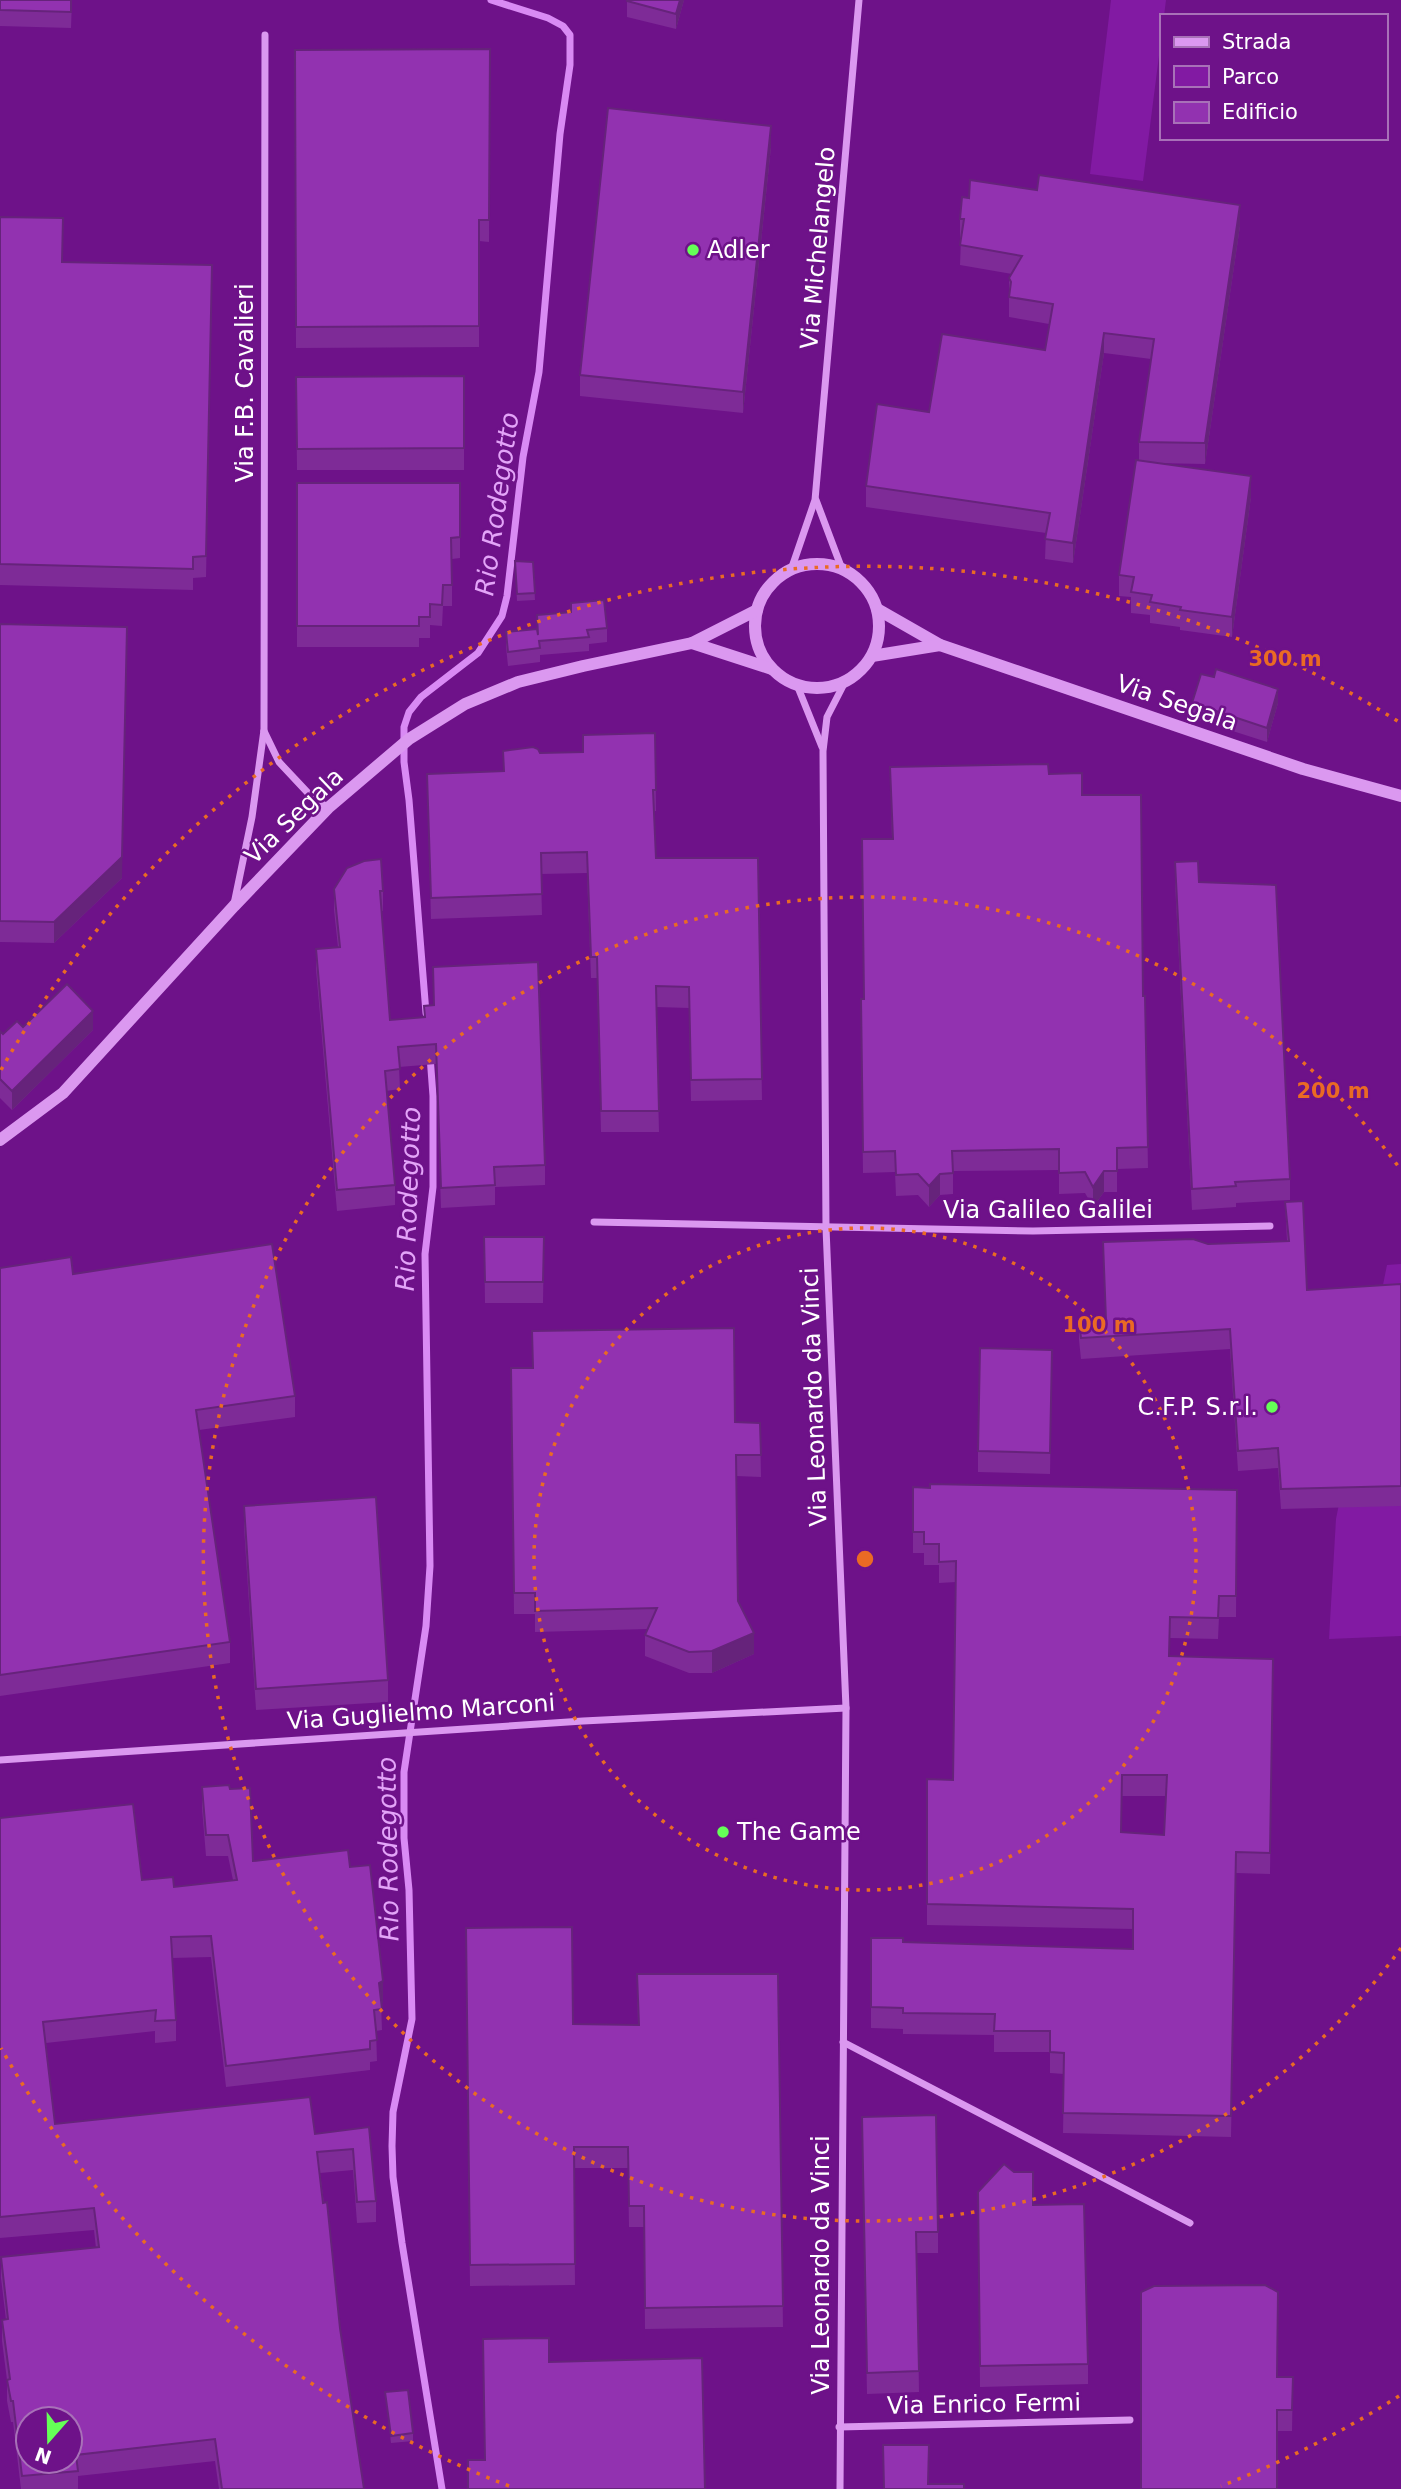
<svg xmlns="http://www.w3.org/2000/svg" width="1401" height="2489" font-family="'DejaVu Sans',sans-serif">
	<rect width="100%" height="100%" fill="#6e1289"/>
	<g fill="#821aa3">
		<path d="M1111,0H1166L1164,16H1161V40L1143,181L1090,174Z"/>
		<path d="M1401,1264V1636L1329,1639L1336,1519L1387,1265Z"/>
	</g>
	<g fill="none" stroke-linecap="round" stroke-linejoin="round">
		<g stroke="#d98af4" stroke-width="7">
			<path d="M426,1013L409,800L404,762V727L409,712L421,697L478,653L502,616L507,596L523,457L539,372L560,134L570,65V35L563,26L548,18L491,0"/>
			<path d="M430,1056L433,1096V1187L425,1254L430,1566L426,1626L404,1772V1838L409,1890L412,2019L393,2112L392,2146L393,2177L402,2243L442,2489"/>
		</g>
		<g stroke="#db98f0" stroke-width="7">
			<path d="M816,500L842,569"/>
			<path d="M791,570L815,500L859,0"/>
			<path d="M797,685L822,747"/>
			<path d="M264,731L279,762L308,793L328,808"/>
			<path d="M234,904L252,817L264,730L265,35"/>
			<path d="M594,1222L1033,1231L1270,1226"/>
			<path d="M0,1760L583,1721L846,1708"/>
			<path d="M843,2042L1190,2223"/>
			<path d="M839,2427L1130,2420"/>
			<path d="M840,2489L846,1708L826,1228L823,751L827,717L845,682"/>
		</g>
		<g stroke="#db98f0" stroke-width="12">
			<circle cx="817" cy="626" r="62"/>
			<path d="M877,609L940,645L1303,769L1401,796"/>
			<path d="M692,643L772,669"/>
			<path d="M872,656L940,645"/>
			<path d="M0,1140L63,1093L234,906L328,808L409,739L465,704L518,682L583,666L692,643L757,610"/>
		</g>
	</g>
	<g fill="#7e2b97" fill-rule="evenodd">
		<path d="M0,0H72L71,28L0,26Z"/>
		<path d="M627,0H684L676,29L627,17Z"/>
		<path d="M490,49L489,242L479,241V347L296,348L295,50Z"/>
		<path d="M771,147L743,413L580,396V375Z"/>
		<path d="M0,217L62,262L212,286L206,577L193,578V590L0,585Z"/>
		<path d="M960,219L1240,226L1205,464L1153,463L1251,497L1232,637L1180,630V627L1150,623V615L1131,613V597L1119,596V575L1139,461V442L1151,359L1104,353L1073,563L1045,559L1046,533L866,507V486L929,412L1045,350L1049,324L1009,317V278L1012,274L960,265L961,239H960Z"/>
		<path d="M464,376V470H297L296,377Z"/>
		<path d="M297,483H460V558L452,559V606H443L442,626L430,625V638H419V647H297Z"/>
		<path d="M515,561L533,562L535,600L517,601Z"/>
		<path d="M537,615L607,628V642L589,644V651L540,655V662L508,666L506,647V632L537,629Z"/>
		<path d="M0,624L122,878L54,943L0,942Z"/>
		<path d="M1192,703H1278L1267,742L1192,718Z"/>
		<path d="M655,733L656,811H654L656,858H758L762,1100L691,1101L689,1008L656,1007L659,1132H601L597,978H591L587,873L541,874L542,915L431,919L427,774L503,771V751L540,753L583,752Z"/>
		<path d="M890,767L1049,774L1082,795L1143,996H1145L1148,1168L1117,1169V1192H1104L1093,1207L1085,1193L1059,1194V1170L953,1171V1194L940,1195L929,1207L918,1195L896,1196L895,1172L863,1173L861,1020L892,839Z"/>
		<path d="M1175,862L1199,882L1290,1179V1200L1236,1203V1207L1192,1210L1175,883Z"/>
		<path d="M334,889L383,891V911H381L390,1020L424,1017L434,1005L433,967L545,1165V1185L495,1187V1205L441,1208L436,1064L399,1067L400,1089L386,1091L395,1185V1205L337,1211L316,969V949L338,947L334,910Z"/>
		<path d="M23,1027L93,1030L12,1110L0,1098V1031L3,1034Z"/>
		<path d="M1285,1202L1307,1290L1401,1284V1506L1281,1509L1278,1468L1238,1471L1230,1349L1081,1359L1079,1340V1320H1106L1103,1242L1208,1244L1287,1241Z"/>
		<path d="M484,1237H544L543,1303H485Z"/>
		<path d="M0,1268L73,1274L295,1396V1417L199,1430L230,1642V1663L0,1696Z"/>
		<path d="M1052,1350L1050,1474L978,1472V1451Z"/>
		<path d="M511,1368L735,1422L760,1423L761,1477L736,1476L738,1601L754,1654L712,1673H689L645,1656V1635L648,1629L535,1632V1614H514Z"/>
		<path d="M913,1487L1237,1490L1236,1617H1219L1218,1639L1170,1638V1656L1273,1659L1270,1874L1236,1873L1231,2137L1063,2133L1064,2074L1050,2073V2052H994V2035L903,2034V2029L871,2028V1938L903,1942L1133,1949V1929L927,1925V1779L953,1780L956,1582L939,1583V1565H924V1553H913ZM1122,1796H1166L1164,1835L1121,1832Z"/>
		<path d="M244,1506L388,1680V1702L256,1710L244,1527Z"/>
		<path d="M202,1787L253,1861L350,1867L383,2003H381L382,2030L376,2031L377,2061L370,2062V2070L226,2087L211,1957L172,1958L176,2020V2041L155,2043V2031L46,2043L55,2124L315,2134L369,2127L376,2201V2222L357,2223L353,2170L320,2173L340,2328L364,2489H219L215,2461L78,2476V2489H21L13,2422H11L7,2401V2380L2,2341V2320H6L1,2278V2257L96,2248L94,2230L0,2238V1818L142,1880L174,1887L233,1880L228,1856H206L202,1808Z"/>
		<path d="M466,1928L573,2024L638,2025L637,1974H778L783,2327L645,2329L644,2227H629L628,2168H574L575,2285L470,2286Z"/>
		<path d="M862,2138L938,2232V2253H917L919,2392L867,2394Z"/>
		<path d="M978,2192L1088,2364V2384L980,2387Z"/>
		<path d="M1277,2377H1293L1292,2431H1277Z"/>
		<path d="M385,2392L413,2433V2441L391,2443Z"/>
	</g>
	<g fill="#66237b">
		<path d="M680,0H684L676,29V14Z"/>
		<path d="M771,126V147L743,413V392Z"/>
		<path d="M1240,205V226L1205,464V443Z"/>
		<path d="M1104,333V353L1073,563V543Z"/>
		<path d="M1251,476V497L1232,637V617Z"/>
		<path d="M127,648L122,878L54,943V922Z"/>
		<path d="M1278,689V703L1267,742V728Z"/>
		<path d="M93,1011V1030L12,1110V1091Z"/>
		<path d="M1104,1171V1192L1093,1207V1187Z"/>
		<path d="M940,1174V1195L929,1207V1186Z"/>
		<path d="M754,1633V1654L712,1673V1651Z"/>
		<path d="M383,1981V2003L379,2004V1983Z"/>
	</g>
	<g fill="#9232b0" stroke="#66237b" stroke-width="2" fill-rule="evenodd">
		<path d="M0,0H71V12L0,10Z"/>
		<path d="M627,0H680L676,14L627,1Z"/>
		<path d="M490,49L489,220H479V326L296,327L295,50Z"/>
		<path d="M608,108L771,126L743,392L580,375Z"/>
		<path d="M1039,175L1240,205L1205,443L1139,442L1154,339L1104,333L1073,543L1045,539L1050,513L866,486L877,404L929,412L942,334L1045,350L1053,304L1009,297L1011,282L1009,278L1022,256L960,245L964,219H960L962,197L969,198L970,180L1037,190Z"/>
		<path d="M0,217L63,218L62,262L212,265L206,556L193,557V569L0,564Z"/>
		<path d="M464,376V448L297,449L296,377Z"/>
		<path d="M1136,460L1251,476L1232,617L1180,610L1181,607L1150,602L1152,595L1131,592L1134,577L1119,575Z"/>
		<path d="M297,483H460V537L451,538L452,585H443L442,605L430,604V617H419V626H297Z"/>
		<path d="M515,561L533,562L535,593L517,594Z"/>
		<path d="M604,600L607,628L587,630L589,637L539,641L540,648L508,652L506,632L537,629L538,635L537,615L571,612V603Z"/>
		<path d="M0,624L127,627L122,857L54,922L0,921Z"/>
		<path d="M1216,669L1278,689L1267,728L1192,703L1201,674L1214,677Z"/>
		<path d="M655,733L656,790H653L656,858H758L762,1079L691,1080L689,987L656,986L659,1111H601L597,957H591L587,852L541,853L542,894L431,898L427,774L504,771L503,751L533,747L538,749L540,753L583,752V735Z"/>
		<path d="M1048,764L1049,774L1082,773V795H1141L1143,996H1145L1148,1147L1117,1148V1171H1104L1093,1187L1085,1172L1059,1173V1149L952,1151L953,1173L940,1174L929,1186L918,1174L896,1175L895,1151L863,1152L861,999H864L862,839H893L890,767Z"/>
		<path d="M381,859L383,891H380L390,1020L425,1017L424,1006L434,1005L433,967L538,962L545,1165L494,1167L495,1185L441,1188L436,1044L398,1047L400,1069L385,1071L395,1185L337,1190L316,949L340,947L334,889L347,868L364,861Z"/>
		<path d="M1198,861L1199,882L1276,885L1290,1179L1235,1182L1236,1186L1192,1189L1175,862Z"/>
		<path d="M67,984L93,1011L12,1091L0,1079V1031L3,1034L17,1021L23,1027Z"/>
		<path d="M1303,1201L1307,1290L1401,1284V1486L1281,1489L1278,1448L1238,1451L1230,1329L1081,1338L1079,1320H1106L1103,1242L1193,1239L1208,1244L1289,1241L1285,1202Z"/>
		<path d="M484,1237H544L543,1282H485Z"/>
		<path d="M272,1244L295,1396L196,1410L230,1642L0,1675V1268L71,1257L73,1274Z"/>
		<path d="M734,1328L735,1422L760,1423L761,1455H736L738,1601L754,1633L712,1651L689,1652L645,1635L657,1608L535,1611V1593H514L511,1368H533L532,1331Z"/>
		<path d="M980,1348L1052,1350L1050,1453L978,1451Z"/>
		<path d="M930,1484L1237,1490L1236,1596H1219L1218,1618L1170,1617L1169,1656L1273,1659L1270,1853L1236,1852L1231,2116L1063,2113L1064,2053L1050,2052V2031H994L995,2014L903,2013V2008L871,2007V1938H903V1942L1133,1949V1909L927,1904V1779L953,1780L956,1561L939,1562V1544H924V1532H913V1487L930,1488ZM1122,1775H1167L1164,1835L1121,1832Z"/>
		<path d="M376,1497L388,1680L256,1689L244,1506Z"/>
		<path d="M229,1785L230,1789L250,1788L253,1861L348,1850L350,1867L370,1865L383,1981L379,1983L382,2009L374,2010L377,2040L370,2041V2049L226,2066L211,1936L171,1937L176,2020L155,2021L156,2010L43,2022L55,2124L310,2097L315,2134L369,2127L376,2201L357,2202L353,2149L317,2152L323,2203L327,2202L340,2328L364,2489H222L215,2439L76,2455L78,2471L22,2476L13,2401H11L7,2380L10,2379L2,2320L8,2319L1,2257L99,2247L94,2208L0,2217V1818L133,1804L142,1880L173,1877L174,1887L237,1880L228,1835H206L202,1787ZM28,2419H70V2461H28Z"/>
		<path d="M572,1927L573,2024L639,2025L637,1974H778L783,2306L645,2308L644,2206H629L628,2147H574L575,2264L470,2265L466,1928Z"/>
		<path d="M936,2115L938,2232H916L919,2371L867,2373L862,2117Z"/>
		<path d="M1004,2164L1014,2172H1033V2205L1084,2204L1088,2364L980,2366L978,2192Z"/>
		<path d="M1265,2285L1278,2292L1277,2377H1293L1292,2410H1277V2489H1141V2292L1154,2286Z"/>
		<path d="M549,2338V2362L702,2358L705,2489H468V2460H485L483,2339Z"/>
		<path d="M408,2390L413,2433L391,2436L385,2392Z"/>
		<path d="M883,2445H929L928,2484H964V2489H884Z"/>
	</g>
	<g fill="none" stroke="#ea6a24" stroke-width="3.5" stroke-dasharray="3.5 7">
		<circle cx="865" cy="1559" r="331"/>
		<path d="M1401 1948A662 662 0 1 1 1401 1170"/>
		<path d="M1399 2396A993 993 0 0 1 1221 2486M509 2486A993 993 0 0 1 1 2048M1 1070A993 993 0 0 1 1399 722"/>
	</g>
	<g fill="#65ff57" stroke="#6e1289" stroke-width="2.5">
		<circle cx="693" cy="250" r="7"/>
		<circle cx="1272" cy="1407" r="7"/>
		<circle cx="723" cy="1832" r="7"/>
	</g>
	<g text-anchor="middle" dominant-baseline="central" stroke-width="5" stroke-linejoin="round" paint-order="stroke">
		<g font-size="24" fill="#fff" stroke="#6e1289">
			<text transform="translate(818 248) rotate(-85)">Via Michelangelo</text>
			<text transform="translate(245 383) rotate(-90)">Via F.B. Cavalieri</text>
			<text transform="translate(1177 703) rotate(19)">Via Segala</text>
			<text transform="translate(294 816) rotate(-44)">Via Segala</text>
			<text x="1048" y="1210">Via Galileo Galilei</text>
			<text transform="translate(814 1397) rotate(-92)">Via Leonardo da Vinci</text>
			<text transform="translate(421 1712) rotate(-4)">Via Guglielmo Marconi</text>
			<text transform="translate(821 2265) rotate(-90)">Via Leonardo da Vinci</text>
			<text transform="translate(984 2404) rotate(-1)">Via Enrico Fermi</text>
		</g>
		<g font-size="24" fill="#fff" stroke="#6e1289" text-anchor="start">
			<text x="707" y="250">Adler</text>
			<text x="1258" y="1407" text-anchor="end">C.F.P. S.r.l.</text>
			<text x="737" y="1832">The Game</text>
		</g>
		<g font-size="26" font-style="italic" fill="#e3a4f8" stroke="#6e1289">
			<text transform="translate(497 504) rotate(-82)">Rio Rodegotto</text>
			<text transform="translate(408 1199) rotate(-88)">Rio Rodegotto</text>
			<text transform="translate(388 1849) rotate(-91)">Rio Rodegotto</text>
		</g>
	</g>
	<circle cx="865" cy="1559" r="10" fill="#ea6a24" stroke="#6e1289" stroke-width="3.5"/>
	<g font-size="21" text-anchor="middle" font-weight="bold" fill="#ea6a24" stroke="#6e1289" stroke-width="5" stroke-linejoin="round" paint-order="stroke">
		<text x="1285" y="666">300 m</text>
		<text x="1333" y="1098">200 m</text>
		<text x="1099" y="1332">100 m</text>
	</g>
	<rect x="1160" y="14" width="228" height="126" fill="#6e1289" stroke="#a871b8" stroke-width="2"/>
	<rect x="1174" y="37" width="35" height="10" fill="#db98f0" stroke="#a871b8" stroke-width="2"/>
	<text x="1222" y="49" font-size="21" fill="#ffffff">Strada</text>
	<rect x="1174" y="66" width="35" height="21" fill="#821aa3" stroke="#a871b8" stroke-width="2"/>
	<text x="1222" y="84" font-size="21" fill="#ffffff">Parco</text>
	<rect x="1174" y="102" width="35" height="21" fill="#9232b0" stroke="#a871b8" stroke-width="2"/>
	<text x="1222" y="119" font-size="21" fill="#ffffff">Edificio</text>
	<g transform="translate(49 2440) rotate(200)"><circle r="33" fill="#6e1289" stroke="#a871b8" stroke-width="2"/>
	<path d="M0-5L12 26L0 18L-12 26Z" fill="#65ff57"/>
	<text y="-10" font-size="19" font-weight="bold" text-anchor="middle" fill="#ffffff">N</text>
	</g>
</svg>
